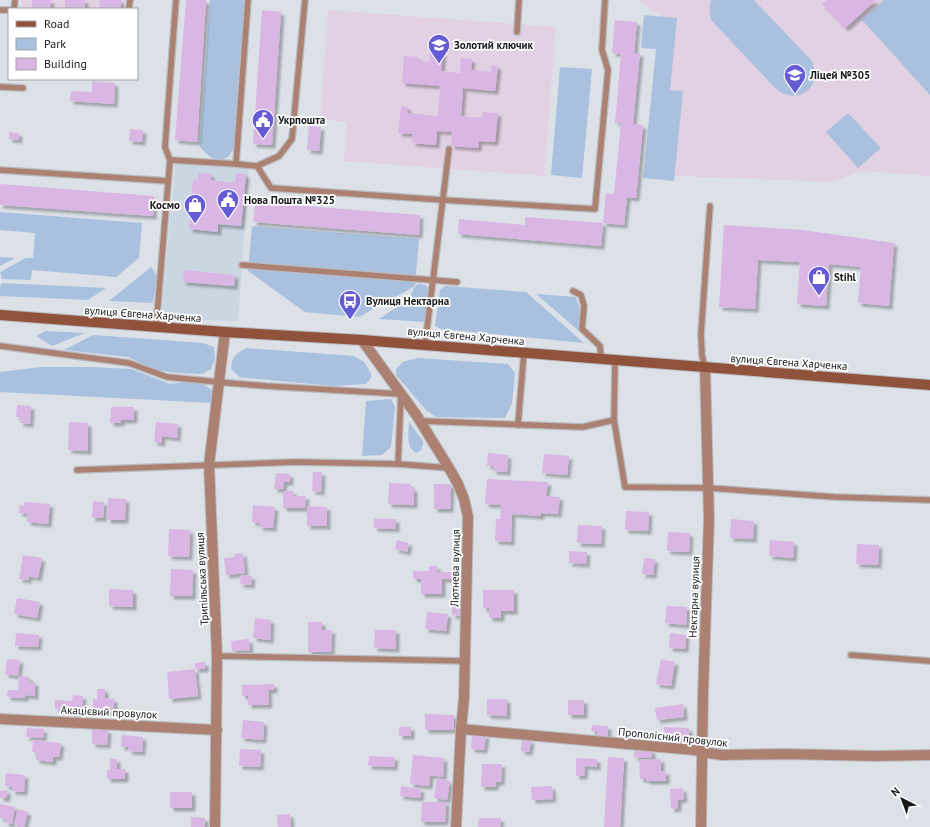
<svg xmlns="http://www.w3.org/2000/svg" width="930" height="827" font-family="'PT Sans',sans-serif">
	<defs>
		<filter id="shadow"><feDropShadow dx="3.5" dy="3.5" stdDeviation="1" flood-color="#0004"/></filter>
	</defs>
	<rect width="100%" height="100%" fill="#dce1e8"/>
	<path fill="#cbd6e3" d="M175,164L249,168L238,321L161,319Z"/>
	<g fill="#e1d1e3">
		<path d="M21,0H126L125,9H21Z"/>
		<path d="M638,0H930V176L861,171L833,182L652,175L666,20Z"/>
		<path d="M328,10L556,27L544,176L344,161L347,122L320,119Z"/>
	</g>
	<g fill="#a9c1df">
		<path d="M210,0H246L234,149C232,151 230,155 228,157C216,164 207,155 200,147Z"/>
		<path d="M711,0H754L811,60C824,85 800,106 777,90L712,21C709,13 709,8 711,0Z"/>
		<path d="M884,0H930V95L862,20Z"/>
		<path d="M644,15L677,18L670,90L683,91L674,181L643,178L656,49L641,48Z"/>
		<path d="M560,67L592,69L582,178L551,175Z"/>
		<path d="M848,113L881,148L858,168L826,132Z"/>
		<path d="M0,212L142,223L139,258L116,277L32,270L31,280L2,279L0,272L26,258H33L35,233L0,230Z"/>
		<path d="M252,226L419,239L415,286L359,317L305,312L248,271Z"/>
		<path d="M0,257L15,258L0,266Z"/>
		<path d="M151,267L157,276L153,303L109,301Z"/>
		<path d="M2,283L106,288L88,300L0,296V287Z"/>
		<path d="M418,284L425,285L429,289L425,322L379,319L409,299L414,288Z"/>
		<path d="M445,286L526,292L584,343L441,329L435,326L440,290Z"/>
		<path d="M536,294L576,297L580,309L579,331Z"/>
		<path d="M46,331L85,333L52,346L36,336Z"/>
		<path d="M93,335L203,343L214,347L215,358L211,369L202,374L178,373L155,370L128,357L64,350Z"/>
		<path d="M247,348L354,356L364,362L371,373V378L366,384L332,386L239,377L231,369C232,357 235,353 247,348Z"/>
		<path d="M418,358L508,364L515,373L512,403L505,418L436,417L426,410L396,375V369L403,362Z"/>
		<path d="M41,367H92L131,369L170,384L192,381L205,385L212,390V403L0,392V372Z"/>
		<path d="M391,399L395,407L391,447L382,455L362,456L366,401Z"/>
		<path d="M409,422L423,441V445L421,450L417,453C405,448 409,433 409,422Z"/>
	</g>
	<g fill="#d9b6e3" filter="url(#shadow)">
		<path d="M32,0H51L50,9H32Z"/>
		<rect x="65" y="0" width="20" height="9"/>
		<path d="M100,0H121L120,9H99Z"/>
		<path d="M186,0H206L197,142L175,140Z"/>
		<path d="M827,0H876L845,28L822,4Z"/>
		<path d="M262,10L281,12L272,145L253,144Z"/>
		<path d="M615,20L637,22L634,53H640L633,124L643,125L636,198L627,197L624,225L603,223L606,193L614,194L621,123H615L621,54L612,53Z"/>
		<path d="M430,51L443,52L441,71L460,73L461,58L472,59L471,70L491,72L492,65L498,66L495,91L463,88L461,116L482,118L483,112L498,113L495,142L479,141L478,148L451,146L452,132L437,131L436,145L412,143L413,134L398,133L401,106L408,107L407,113L438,116L440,86L402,83L404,56L418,57V61L429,62Z"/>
		<path d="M92,81L115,83L114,104L70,101L71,91L92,92Z"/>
		<path d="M309,126L321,127L319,151L307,150Z"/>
		<path d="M130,129L143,130L142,142L129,141Z"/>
		<path d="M9,132L19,133V140L9,139Z"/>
		<path d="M198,173L211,174V180L235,183L236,173L246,174L241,226L218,224V232L189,229L193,179L198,180Z"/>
		<path d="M0,184L154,196L153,216L0,205Z"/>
		<path d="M255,202L420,215L419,235L253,222Z"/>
		<path d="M525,217L603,223L601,246L458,234L459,219L525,225Z"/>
		<path d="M724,225L803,230L894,243L889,306L858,303L861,267L829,264L826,306L797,304L800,262L758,260L755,309L719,307Z"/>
		<path d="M184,270L235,275L234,286L183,282Z"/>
		<path d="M17,405L31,406L30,424L20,423V417H16Z"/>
		<path d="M111,407H134V420H121V423H110Z"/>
		<path d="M69,422L88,423V451L68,450Z"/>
		<path d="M156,422L178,424L177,438L162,436V443L154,442Z"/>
		<path d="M488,453L508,455L507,472L493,471L494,466H487Z"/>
		<path d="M544,454L569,456L567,475L542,473Z"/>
		<path d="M313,472H322L321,492L312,491Z"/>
		<path d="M276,473L290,474V482H284L283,489H274Z"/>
		<path d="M487,479L548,482L546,496L560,497L558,514L541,513V516L512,514L511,542L495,541L496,519H500L501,505L485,504Z"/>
		<path d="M389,483L411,484L410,488H414V505L388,504Z"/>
		<path d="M434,484H451L450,509H434Z"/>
		<path d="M283,491H293V496H306L305,508H283Z"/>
		<path d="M108,498L126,499L125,520H107Z"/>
		<path d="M93,501L104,502L103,518H92Z"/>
		<path d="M24,502L50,504L48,524L27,522L28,514L19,513L20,505L24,506Z"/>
		<path d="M253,505L275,507L273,528L259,527L260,523L252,522Z"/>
		<path d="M307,506L327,507V526H307Z"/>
		<path d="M626,511L649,512L648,531L625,530Z"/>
		<path d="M374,519H396V529L374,528Z"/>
		<path d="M731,519L754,521L753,539L730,538Z"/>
		<path d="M578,525L602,526L601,544L577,543Z"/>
		<path d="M169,529L190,530L189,557L168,556Z"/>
		<path d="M668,532L690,533L689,552L667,551Z"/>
		<path d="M397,540L409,543L407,552L395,549Z"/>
		<path d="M770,540L794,542L793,558L769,556Z"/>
		<path d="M857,544L879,545L878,565L856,564Z"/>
		<path d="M569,551L587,552L586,564L569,563Z"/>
		<path d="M243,553L245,573L226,575L224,558L235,557L234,554Z"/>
		<path d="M23,555L42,558L38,578L29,576L28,580L19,579Z"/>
		<path d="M644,558L655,559L653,575L642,574Z"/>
		<path d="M429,566H437V572H452V579H442V594H421V579H413V571H429Z"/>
		<path d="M171,569L193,570L192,596H170Z"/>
		<path d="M241,575L252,576L251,585L240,584Z"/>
		<path d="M109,589L133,590V607L109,606Z"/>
		<path d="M483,590H514V611H501V618H489V608H483Z"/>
		<path d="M17,598L40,602L37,618L14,614Z"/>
		<path d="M667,606L687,607L686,625L665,623Z"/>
		<path d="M452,607H461L460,616L452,615Z"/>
		<path d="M427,612L448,614L446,631L425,629Z"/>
		<path d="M255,618L271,620L270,640L253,638Z"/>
		<path d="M308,622H322V631L332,630L331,652H308Z"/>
		<path d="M375,630H396V649L374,648Z"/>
		<path d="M16,633L39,635L38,647L15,646Z"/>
		<path d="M670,633L686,635L685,649L669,648Z"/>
		<path d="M249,639L250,650L232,651L231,641Z"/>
		<path d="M7,659L20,660L18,676L5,674Z"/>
		<path d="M661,659L675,662L671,686L656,684Z"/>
		<path d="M205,662V669H195V663Z"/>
		<path d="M195,669L198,696L169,699L167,672Z"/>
		<path d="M19,676L29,677V682H35V696L25,695V698L7,697L8,690H18Z"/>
		<path d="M274,684V690H268L269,705H248V696H242V685Z"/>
		<path d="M97,689H105V698L114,699V712L93,711V699H97Z"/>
		<path d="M73,695L83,696L82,713H71V710L55,709V700L72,701Z"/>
		<path d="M487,699H507V716L487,715Z"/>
		<rect x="568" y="700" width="16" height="15"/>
		<path d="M683,704L684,717L657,720L655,708Z"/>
		<path d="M425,714L454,715V730H425Z"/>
		<path d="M243,720L264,722L263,740L241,738Z"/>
		<path d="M592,725L608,726V736L597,735V731H591Z"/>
		<rect x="399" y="727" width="12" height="9"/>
		<path d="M664,727L689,728V742H664Z"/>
		<path d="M27,728L44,729L43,738L26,737Z"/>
		<path d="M92,729L108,730L107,745L92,744Z"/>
		<path d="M472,734L486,735L484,750L471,749Z"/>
		<path d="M122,735L143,737L142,752L128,751L129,747H121Z"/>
		<path d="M522,739L531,740L529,752L521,751Z"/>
		<path d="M33,740L61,743L59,757H53V762L36,760V752H32Z"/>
		<path d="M240,749L261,750L260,767L239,766Z"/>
		<path d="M635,749L652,750V758L634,757Z"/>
		<path d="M413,755L444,758L443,777L430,775L429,786L410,784Z"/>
		<path d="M369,756L395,757L394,767L368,766Z"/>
		<path d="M608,757L624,758L620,827H604Z"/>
		<path d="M576,758L597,759V767L585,766L584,776H576Z"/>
		<path d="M110,759H117V769H125V779H107V770H110Z"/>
		<path d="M661,759V771H666V781H646V779H640L639,760Z"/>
		<path d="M482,764H502L501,782H496L495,787H481Z"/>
		<path d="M6,773L25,775L24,792L12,791V787L5,786Z"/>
		<path d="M437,778L450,781L447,800L434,798Z"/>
		<path d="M401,786L421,789L420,798L400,796Z"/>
		<path d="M552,786L553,799L532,800L531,787Z"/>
		<path d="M683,788L684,799L678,800V808L671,809L670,789Z"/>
		<path d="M7,790V798H0V791Z"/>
		<rect x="170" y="792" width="22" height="16"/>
		<path d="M422,802H446L445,822H421Z"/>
		<path d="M0,804L15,807L12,824L5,823L6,819L0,818Z"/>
		<path d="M18,809L28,812L24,827H19L14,825Z"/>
		<path d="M290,814L291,827H278L277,815Z"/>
		<path d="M191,817L205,818V827H191Z"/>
		<path d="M479,818H501L500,827H478Z"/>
	</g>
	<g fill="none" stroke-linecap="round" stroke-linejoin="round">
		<g stroke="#b9bdc3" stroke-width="8">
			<g id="service">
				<path d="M14,9L15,0"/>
				<path d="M129,9L130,0"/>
				<path d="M0,10H9"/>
				<path d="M517,32L519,0"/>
				<path d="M0,87L23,88"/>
				<path d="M170,160L165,147L176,0"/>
				<path d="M236,164L257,166L271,188L442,200L595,209L608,70L602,50L605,0"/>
				<path d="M257,166L279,156L292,139L305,0"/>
				<path d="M0,170L168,181"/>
				<path d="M242,265L457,282"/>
				<path d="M573,291L581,295L584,306L582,329L600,346L601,359"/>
				<path d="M156,327L170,160L236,164L248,0"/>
				<path d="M425,345L449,149"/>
				<path d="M0,346L129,363L167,377L218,382L266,386L401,394L398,464"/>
				<path d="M705,368L702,355L701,334L710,206"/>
				<path d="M614,420L625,487L709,488L835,497L930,500"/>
				<path d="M420,421L583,427L614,420L615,360"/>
				<path d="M518,425L524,352"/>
				<path d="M77,470L295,462L398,464L449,468"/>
				<path d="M851,655L930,661"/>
				<path d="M217,656L465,661"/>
			</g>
		</g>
		<g stroke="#b9bdc3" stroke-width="12">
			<g id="minor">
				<path d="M362,340L417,416L449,468L458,484L464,499L468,517L464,698L461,729L456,827"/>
				<path d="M0,719L217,730"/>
				<path d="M461,729L694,750L702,752L722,755L786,754L875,756L930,755"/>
				<path d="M215,827L217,656L209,465L225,332"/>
				<path d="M701,827L703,694L709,519L705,368"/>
			</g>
		</g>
		<g stroke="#b9bdc3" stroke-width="12">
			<path id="secondary" d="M0,315L225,332L362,340L930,385"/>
		</g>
		<use href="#service" stroke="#ad8171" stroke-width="5.5"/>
		<use href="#minor" stroke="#ad8171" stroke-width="10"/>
		<use href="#secondary" stroke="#91523b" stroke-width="10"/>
	</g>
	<defs>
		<g id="school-pin" transform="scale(1.15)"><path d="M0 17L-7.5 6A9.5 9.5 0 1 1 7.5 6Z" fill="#655cd5" stroke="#fff"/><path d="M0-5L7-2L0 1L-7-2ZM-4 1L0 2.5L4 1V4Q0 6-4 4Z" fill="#fff"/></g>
		<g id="civic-pin" transform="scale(1.15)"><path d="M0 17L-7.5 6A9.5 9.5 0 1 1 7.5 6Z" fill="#655cd5" stroke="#fff"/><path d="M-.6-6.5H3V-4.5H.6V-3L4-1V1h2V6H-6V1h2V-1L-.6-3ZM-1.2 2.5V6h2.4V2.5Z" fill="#fff"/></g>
		<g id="shop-pin" transform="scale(1.15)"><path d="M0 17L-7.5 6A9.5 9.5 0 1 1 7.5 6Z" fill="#655cd5" stroke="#fff"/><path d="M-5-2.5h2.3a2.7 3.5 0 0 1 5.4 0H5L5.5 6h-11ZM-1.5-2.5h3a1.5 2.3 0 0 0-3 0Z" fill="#fff"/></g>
		<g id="bus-pin" transform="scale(1.15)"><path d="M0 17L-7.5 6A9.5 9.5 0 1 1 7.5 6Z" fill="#655cd5" stroke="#fff"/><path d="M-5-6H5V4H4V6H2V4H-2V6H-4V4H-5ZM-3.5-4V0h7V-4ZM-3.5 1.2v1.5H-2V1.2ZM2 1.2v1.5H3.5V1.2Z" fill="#fff"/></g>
	</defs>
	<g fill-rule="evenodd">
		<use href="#school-pin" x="439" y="45"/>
		<use href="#school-pin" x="795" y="75"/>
		<use href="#civic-pin" x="263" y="120"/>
		<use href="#civic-pin" x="228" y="200"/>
		<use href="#shop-pin" x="195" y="205"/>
		<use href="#shop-pin" x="819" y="277"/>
		<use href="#bus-pin" x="350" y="301"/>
	</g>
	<g text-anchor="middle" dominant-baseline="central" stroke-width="3.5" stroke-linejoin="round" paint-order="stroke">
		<g font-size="11" font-weight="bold" fill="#17191b" stroke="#fff" text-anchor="start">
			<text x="454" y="45">Золотий ключик</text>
			<text x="810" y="75">Ліцей №305</text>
			<text x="278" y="120">Укрпошта</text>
			<text x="244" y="200">Нова Пошта №325</text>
			<text x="180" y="205" text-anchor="end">Космо</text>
			<text x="834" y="277">Stihl</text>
			<text x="366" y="301">Вулиця Нектарна</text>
		</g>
		<g font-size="11" fill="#17191b" stroke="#fff">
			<text transform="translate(143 314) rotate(4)">вулиця Євгена Харченка</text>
			<text transform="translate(466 336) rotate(5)">вулиця Євгена Харченка</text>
			<text transform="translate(789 362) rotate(4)">вулиця Євгена Харченка</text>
			<text transform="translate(455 568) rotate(-89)">Лютнева вулиця</text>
			<text transform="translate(202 579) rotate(-93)">Трипільська вулиця</text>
			<text transform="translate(694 597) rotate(-88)">Нектарна вулиця</text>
			<text transform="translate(109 712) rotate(3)">Акацієвий провулок</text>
			<text transform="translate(673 737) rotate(6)">Прополісний провулок</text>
		</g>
	</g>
	<rect x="8" y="8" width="130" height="72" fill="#ffffff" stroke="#a2a3a4"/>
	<rect x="16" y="21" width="20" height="6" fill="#91523b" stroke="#a2a3a4"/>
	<text x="44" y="28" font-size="12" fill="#17191b">Road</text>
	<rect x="16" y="38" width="20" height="12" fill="#a9c1df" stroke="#a2a3a4"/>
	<text x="44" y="48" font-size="12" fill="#17191b">Park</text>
	<rect x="16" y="58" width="20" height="12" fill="#d9b6e3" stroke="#a2a3a4"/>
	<text x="44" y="68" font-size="12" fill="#17191b">Building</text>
	<g transform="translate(902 799) rotate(318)" stroke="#ffffff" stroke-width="3" paint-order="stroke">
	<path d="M0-3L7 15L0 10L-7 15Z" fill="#17191b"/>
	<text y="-6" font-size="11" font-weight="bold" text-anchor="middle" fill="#17191b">N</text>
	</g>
</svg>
